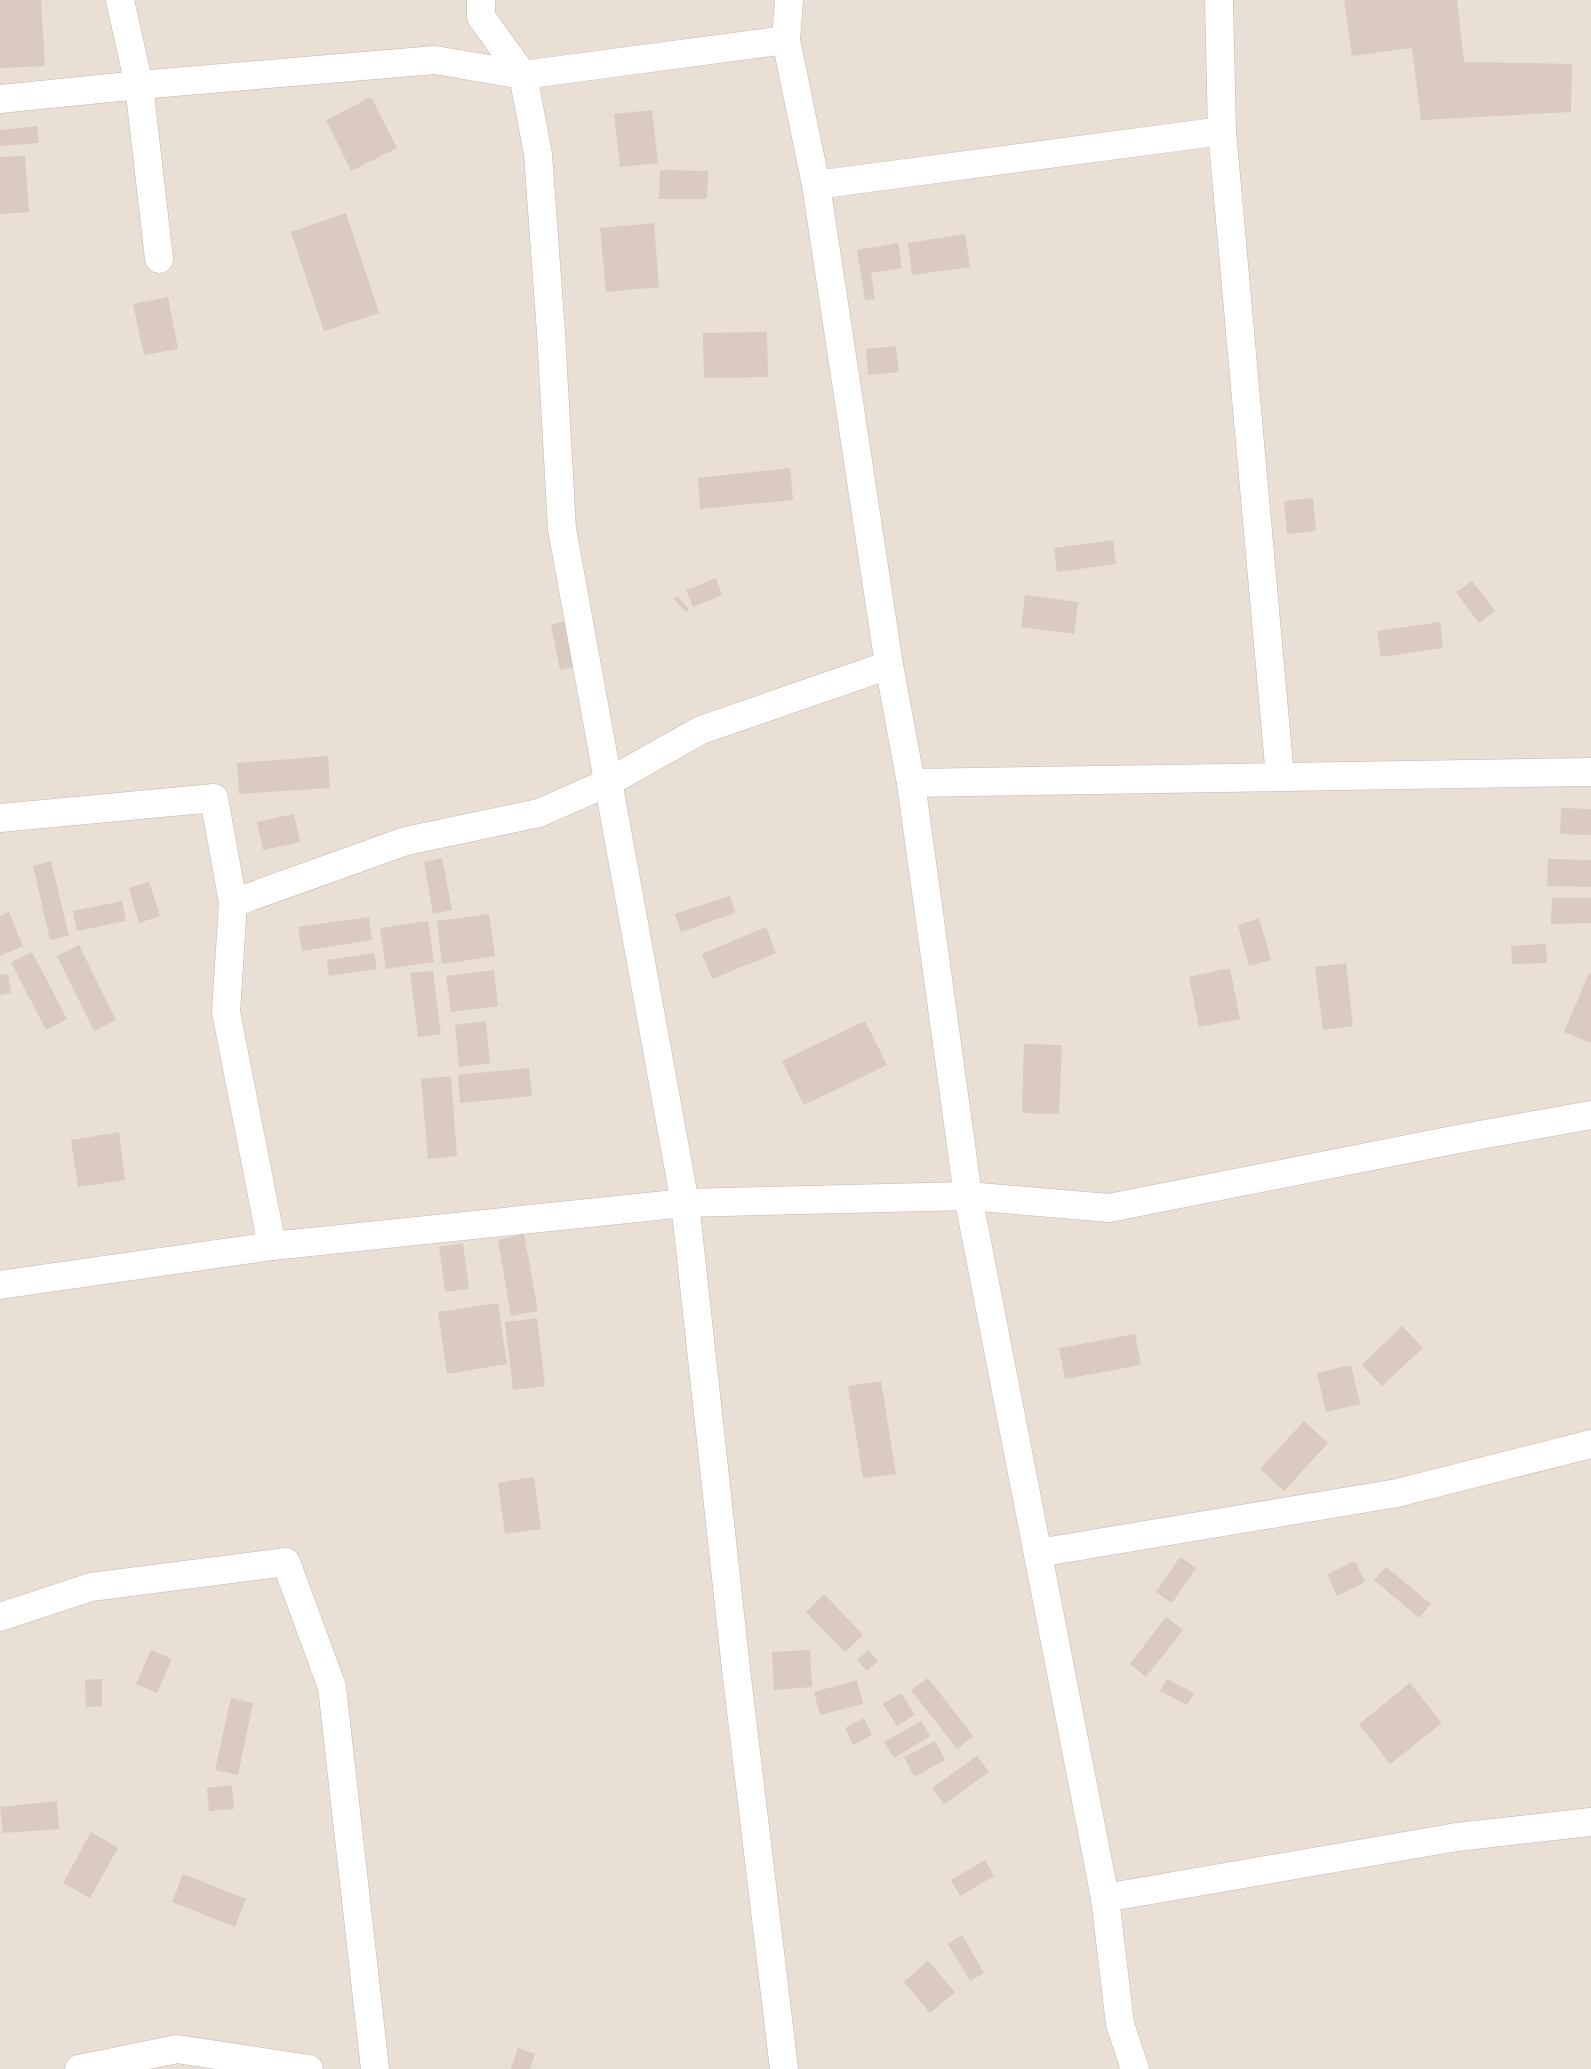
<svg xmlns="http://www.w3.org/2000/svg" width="1591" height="2069" font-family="'Titillium Web',sans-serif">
	<rect width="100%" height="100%" fill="#f5eee7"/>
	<rect fill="#e9dfd5" x="0" y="0" width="1591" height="2069"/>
	<g fill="#dacabf">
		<path d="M0,0H41L45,66L0,68Z"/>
		<path d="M1344,0H1457L1464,62L1572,64L1571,112L1421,120L1412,48L1352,56Z"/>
		<path d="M371,97L397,148L351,171L326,120Z"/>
		<path d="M652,110L658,163L620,167L614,114Z"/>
		<path d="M37,126L39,143L0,146V130Z"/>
		<path d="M25,156L29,212L0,214V157Z"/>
		<path d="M660,170L708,171L707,199H659Z"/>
		<path d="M346,213L379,313L324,331L291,232Z"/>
		<path d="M654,223L659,287L606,292L600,228Z"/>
		<path d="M965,234L970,267L912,275L908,243Z"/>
		<path d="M898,243L902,268L871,273L875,299L865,300L857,250Z"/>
		<path d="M168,297L178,349L144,355L133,304Z"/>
		<path d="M767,332L768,377L704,378L703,333Z"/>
		<path d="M896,346L899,372L868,375L866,349Z"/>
		<path d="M790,468L793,500L700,509L698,478Z"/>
		<path d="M1313,498L1316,531L1287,534L1284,501Z"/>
		<path d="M1113,540L1116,564L1057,572L1054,548Z"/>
		<path d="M716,578L722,595L693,607L686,590Z"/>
		<path d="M1472,581L1495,611L1479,623L1456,592Z"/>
		<path d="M1025,595L1078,602L1074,634L1021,627Z"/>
		<path d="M677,596L689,609L686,612L674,599Z"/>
		<path d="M566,621L575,667L560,670L551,625Z"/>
		<path d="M1440,622L1443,648L1381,657L1377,631Z"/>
		<path d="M328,756L330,788L239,794L237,763Z"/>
		<path d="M1561,808L1591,809V835L1560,834Z"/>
		<path d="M294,814L300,842L263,850L257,822Z"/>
		<path d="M442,858L452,910L433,914L424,862Z"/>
		<path d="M1548,859L1591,860V887L1547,886Z"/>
		<path d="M51,861L69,936L50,940L33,866Z"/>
		<path d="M149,882L160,916L139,923L129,888Z"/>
		<path d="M730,896L735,913L681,932L675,914Z"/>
		<path d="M1552,898H1591V923L1551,924Z"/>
		<path d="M122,901L126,921L77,931L73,911Z"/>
		<path d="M9,912L23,946L0,956V916Z"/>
		<path d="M489,914L495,956L442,964L437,921Z"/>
		<path d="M369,917L372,940L302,951L298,927Z"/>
		<path d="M1259,918L1271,960L1249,966L1238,925Z"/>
		<path d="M428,921L434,962L386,969L380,928Z"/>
		<path d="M766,927L776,953L712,979L702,954Z"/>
		<path d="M1546,944L1547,963L1512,964L1511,946Z"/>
		<path d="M79,945L116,1020L94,1031L57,956Z"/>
		<path d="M32,952L67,1019L46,1030L11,962Z"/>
		<path d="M374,953L377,969L329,976L327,960Z"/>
		<path d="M1346,963L1353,1026L1323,1030L1315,967Z"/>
		<path d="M1230,968L1240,1019L1199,1027L1189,977Z"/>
		<path d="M494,970L498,1006L451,1012L446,976Z"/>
		<path d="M433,971L441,1034L418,1037L410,973Z"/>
		<path d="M1589,973L1591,974V1043L1564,1032Z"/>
		<path d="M8,974L11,993L0,995V975Z"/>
		<path d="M486,1021L490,1063L459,1067L455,1025Z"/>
		<path d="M865,1021L887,1065L804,1105L782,1061Z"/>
		<path d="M1024,1044L1062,1045L1059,1114L1022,1113Z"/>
		<path d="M529,1068L532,1096L460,1103L458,1075Z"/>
		<path d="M451,1076L457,1156L428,1159L421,1079Z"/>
		<path d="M119,1132L125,1180L78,1187L71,1140Z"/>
		<path d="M524,1234L538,1311L511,1316L498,1240Z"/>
		<path d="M463,1243L469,1289L445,1292L439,1247Z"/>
		<path d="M498,1303L507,1364L447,1374L438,1312Z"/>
		<path d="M537,1318L545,1386L513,1390L505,1322Z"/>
		<path d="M1402,1326L1423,1348L1382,1386L1362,1365Z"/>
		<path d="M1135,1334L1141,1365L1065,1379L1059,1348Z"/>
		<path d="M1351,1365L1360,1404L1326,1412L1317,1373Z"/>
		<path d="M881,1381L896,1474L863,1478L848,1386Z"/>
		<path d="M1304,1421L1328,1443L1284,1491L1260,1469Z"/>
		<path d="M534,1477L541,1529L505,1534L498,1483Z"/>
		<path d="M1180,1557L1196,1568L1172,1603L1156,1592Z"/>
		<path d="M1355,1561L1365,1582L1337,1596L1327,1574Z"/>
		<path d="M1386,1567L1431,1604L1419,1618L1374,1580Z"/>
		<path d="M824,1594L863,1635L845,1652L806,1612Z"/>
		<path d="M1166,1617L1183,1630L1146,1677L1130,1664Z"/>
		<path d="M151,1650L172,1659L157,1693L136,1684Z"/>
		<path d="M810,1650L812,1687L774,1690L772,1652Z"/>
		<path d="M868,1650L878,1661L867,1671L857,1660Z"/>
		<path d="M928,1678L973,1736L957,1749L911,1690Z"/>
		<path d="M102,1679V1706L86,1707L85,1680Z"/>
		<path d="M1167,1679L1194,1693L1187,1705L1160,1691Z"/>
		<path d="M857,1680L863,1704L820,1715L814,1692Z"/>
		<path d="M1410,1683L1442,1723L1390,1764L1359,1724Z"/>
		<path d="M901,1693L915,1715L897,1726L883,1704Z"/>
		<path d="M231,1698L253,1703L238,1775L215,1770Z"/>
		<path d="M864,1718L872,1735L853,1745L845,1728Z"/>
		<path d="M921,1721L930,1736L894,1758L884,1742Z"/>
		<path d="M935,1741L945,1760L914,1777L904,1757Z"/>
		<path d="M977,1756L989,1772L944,1804L932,1788Z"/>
		<path d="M232,1785L234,1809L209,1811L207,1788Z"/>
		<path d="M57,1801L59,1829L3,1833L0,1807Z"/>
		<path d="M91,1832L118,1848L90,1898L63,1883Z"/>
		<path d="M985,1860L994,1876L960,1896L951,1880Z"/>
		<path d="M183,1874L246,1899L235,1927L172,1902Z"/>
		<path d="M962,1935L984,1973L970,1981L948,1944Z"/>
		<path d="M928,1961L955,1992L930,2013L904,1982Z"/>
		<path d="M518,2048L535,2054L530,2069H511Z"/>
	</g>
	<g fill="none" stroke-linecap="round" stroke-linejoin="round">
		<g stroke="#c4b7ac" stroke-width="29">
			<g id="minor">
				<path d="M120,0L139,85L435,60L523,75L786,40"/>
				<path d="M481,0V17L523,75L538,154L551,333L562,529L685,1203L736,1669L784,2069"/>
				<path d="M1219,0L1222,131L1280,777"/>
				<path d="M0,99L139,85L159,259"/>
				<path d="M816,185L1222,131"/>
				<path d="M889,665L911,783L968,1196L1105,1898L1120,2024L1135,2069"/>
				<path d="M911,783L1591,772"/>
				<path d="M0,818L214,798L233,903L226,1012L272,1246"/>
				<path d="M233,903L406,841L539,813L607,783L701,730L889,665L816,185L786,40L789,0"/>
				<path d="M0,1285L272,1246L685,1203L968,1196L1109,1208L1458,1139L1591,1115"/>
				<path d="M1038,1553L1397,1493L1591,1444"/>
				<path d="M0,1617L91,1587L286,1562L332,1687L375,2069"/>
				<path d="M1105,1898L1457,1837L1591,1822"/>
				<path d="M79,2069L177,2049L309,2069"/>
			</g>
		</g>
		<use href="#minor" stroke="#fff" stroke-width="28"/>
	</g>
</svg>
